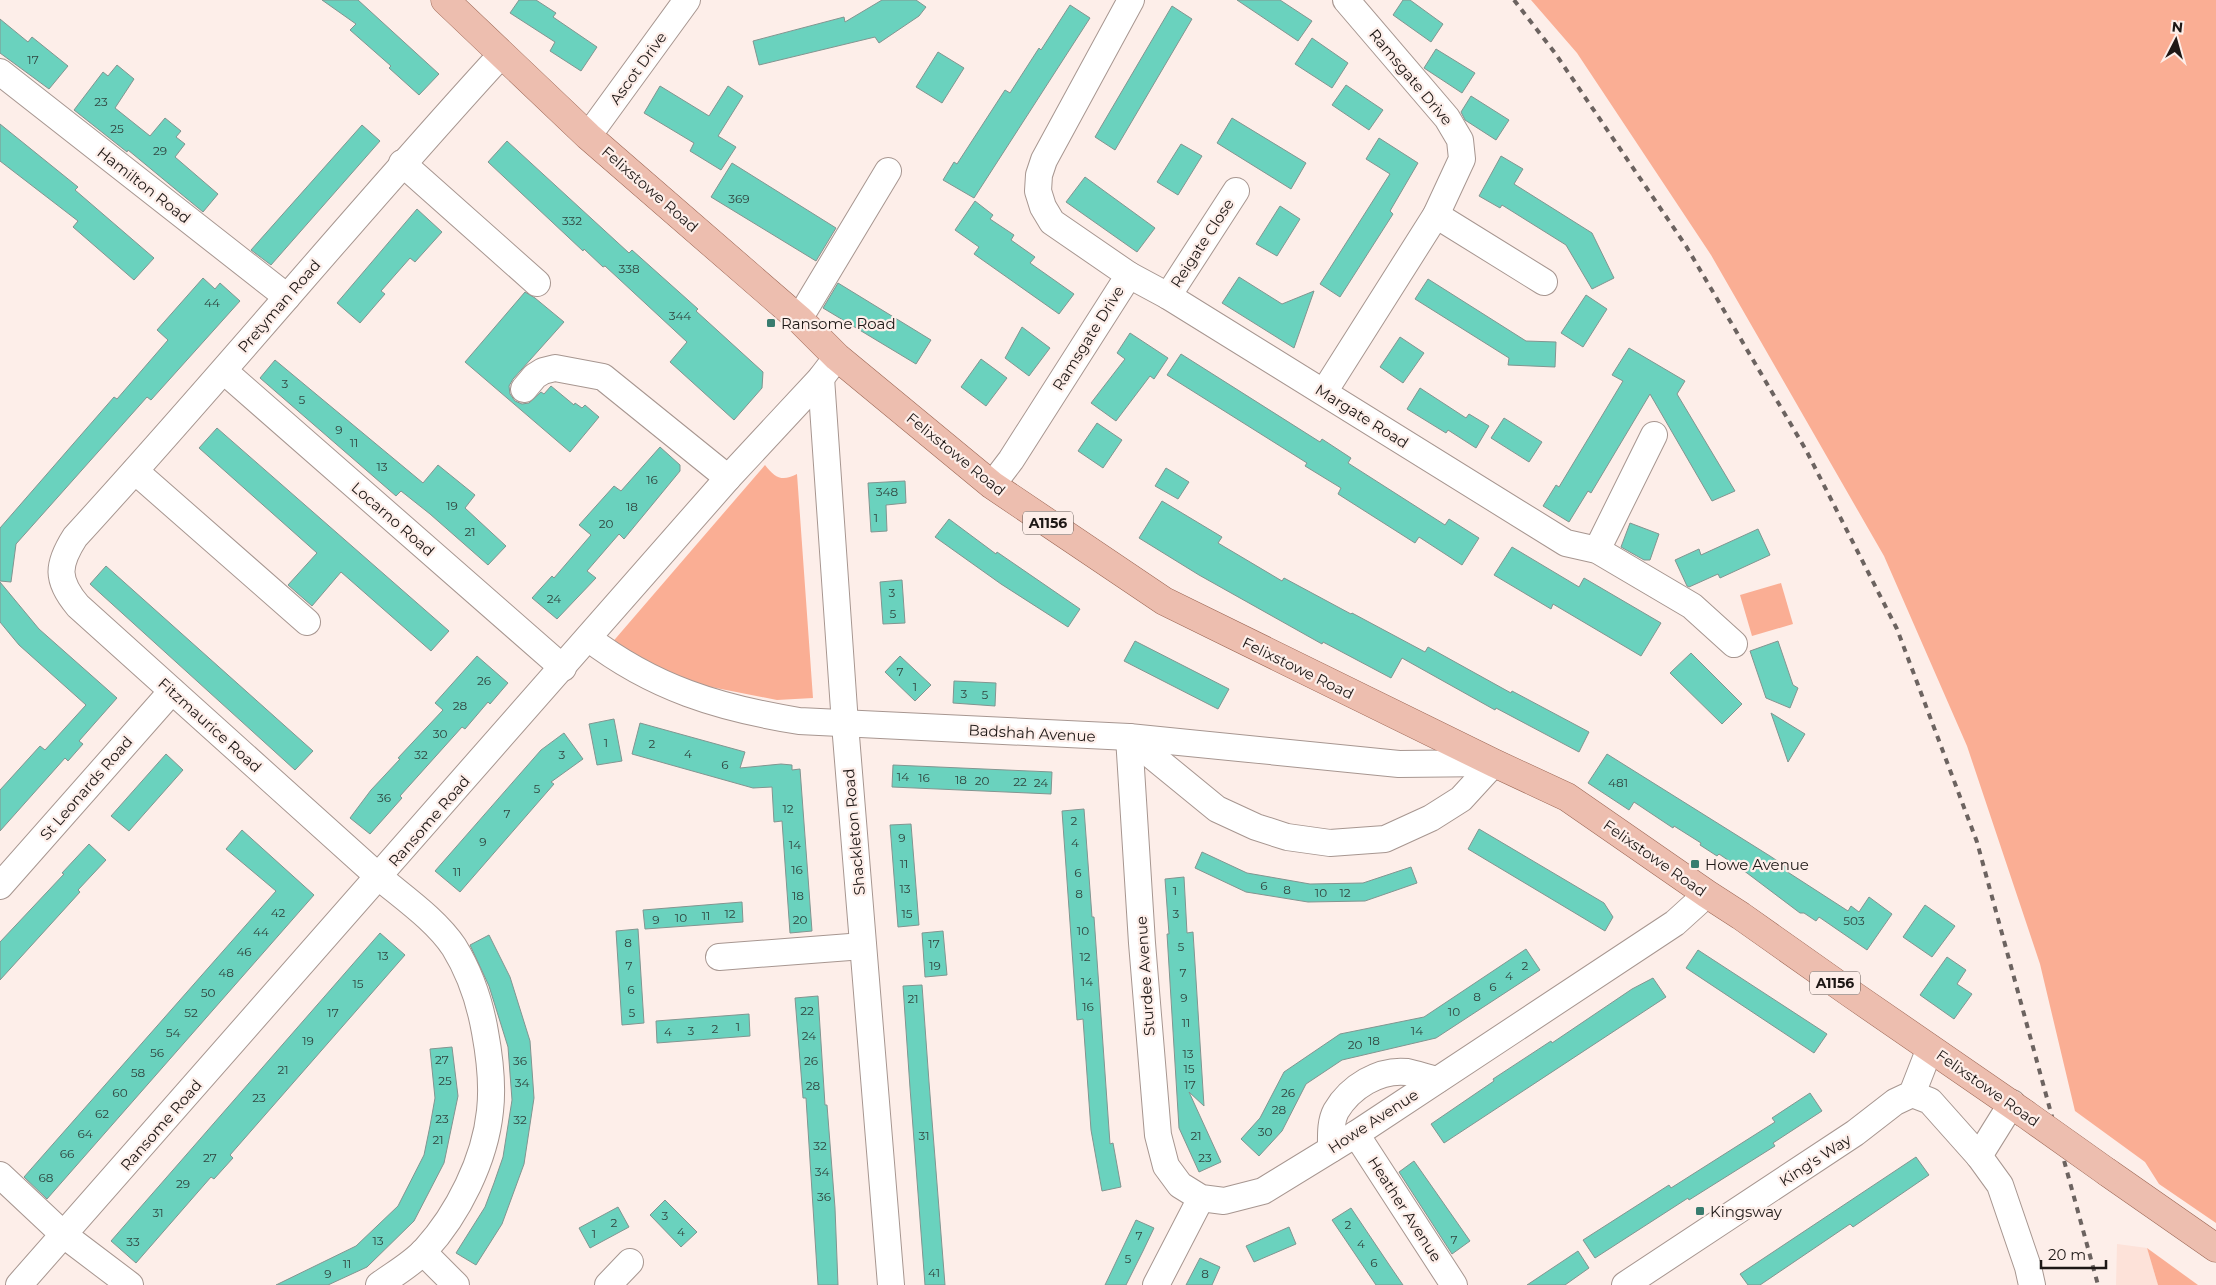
<svg xmlns="http://www.w3.org/2000/svg" width="2216" height="1285" font-family="Montserrat,sans-serif">
	<rect width="100%" height="100%" fill="#fdeee9"/>
	<path fill="#fde2d9" d="M2117,1244L2147,1248L2158,1285H2116Z"/>
	<g fill="#faae94">
		<path d="M1531,0H2216V1223L2159,1184L2145,1162L2075,1111L2040,964L1967,746L1884,556L1711,255L1577,53Z"/>
		<path d="M765,465C775,478 782,482 797,474L813,698L777,700L706,686L659,669L610,645Z"/>
		<path d="M1781,583L1793,624L1752,636L1740,595Z"/>
		<path d="M2147,1248L2198,1285H2158Z"/>
	</g>
	<g fill="#6ad2be" stroke="#829590">
		<path d="M322,0H358L439,74L419,95L389,68L391,66L350,30L356,24Z"/>
		<path d="M519,0H536L556,13L553,17L597,47L581,71L550,51L555,42L510,13Z"/>
		<path d="M882,0H916L926,7L919,16L879,43L875,37L759,65L753,41L844,17L845,22Z"/>
		<path d="M1237,0H1280L1312,21L1298,41Z"/>
		<path d="M1403,0H1410L1443,24L1431,42L1393,15Z"/>
		<path d="M1070,5L1090,18L974,198L943,180L954,162L957,164L1005,90L1010,93L1039,48L1041,50Z"/>
		<path d="M1172,6L1192,19L1115,150L1095,137Z"/>
		<path d="M0,19L28,42L32,37L68,66L49,89L0,53Z"/>
		<path d="M1312,38L1348,63L1332,88L1295,64Z"/>
		<path d="M1436,49L1475,73L1462,93L1424,68Z"/>
		<path d="M938,52L964,68L942,103L916,87Z"/>
		<path d="M117,65L134,79L115,108L150,136L165,118L181,131L176,137L185,144L175,157L218,194L203,212L128,150L127,152L74,110L103,72L108,76Z"/>
		<path d="M1346,85L1383,110L1369,130L1332,105Z"/>
		<path d="M660,86L709,116L728,86L743,96L718,136L736,147L721,170L690,151L694,143L644,113Z"/>
		<path d="M1471,96L1509,120L1496,140L1465,120L1461,112Z"/>
		<path d="M1232,118L1306,163L1291,189L1217,143Z"/>
		<path d="M0,124L78,187L75,190L154,258L134,280L73,227L78,221L0,161Z"/>
		<path d="M362,125L380,141L271,265L251,250Z"/>
		<path d="M1379,138L1418,163L1390,211L1393,214L1340,297L1320,284L1390,174L1366,159Z"/>
		<path d="M507,141L629,253L632,250L698,309L696,311L763,372L762,388L734,420L670,362L687,342L605,266L603,267L584,249L583,251L488,162Z"/>
		<path d="M1181,144L1202,156L1178,195L1157,182Z"/>
		<path d="M1501,156L1523,169L1514,184L1592,233L1614,278L1592,289L1566,245L1502,205L1500,208L1479,196Z"/>
		<path d="M732,163L836,228L816,261L711,197Z"/>
		<path d="M1085,177L1155,228L1137,252L1066,202Z"/>
		<path d="M975,201L993,215L990,219L1014,235L1011,240L1035,257L1030,263L1074,294L1059,314L974,254L979,247L955,230Z"/>
		<path d="M1280,206L1300,219L1277,256L1256,244Z"/>
		<path d="M417,209L442,232L415,262L410,258L381,291L385,294L360,323L337,303Z"/>
		<path d="M1239,277L1282,304L1314,291L1294,348L1222,303Z"/>
		<path d="M203,278L215,289L220,283L240,301L151,400L147,397L16,544L11,582L0,581V528L114,397L117,399L168,340L157,330Z"/>
		<path d="M1428,279L1526,341L1556,342L1555,367L1508,365L1509,358L1415,299Z"/>
		<path d="M838,283L931,340L916,364L823,308Z"/>
		<path d="M525,292L535,298L564,322L513,379L509,386L510,394L515,401L522,404L529,403L541,392L544,394L551,386L574,405L575,403L582,408L585,405L599,417L570,452L465,362Z"/>
		<path d="M1586,295L1607,309L1583,347L1561,333Z"/>
		<path d="M1022,327L1050,348L1029,376L1005,358Z"/>
		<path d="M1130,333L1168,358L1154,379L1150,376L1116,421L1091,403L1125,359L1117,353Z"/>
		<path d="M1400,337L1424,353L1403,383L1380,367Z"/>
		<path d="M1629,348L1685,381L1677,394L1735,491L1712,501L1650,394L1591,493L1588,491L1569,522L1543,506L1556,485L1559,487L1623,381L1612,375Z"/>
		<path d="M1181,354L1320,442L1322,439L1351,458L1348,463L1445,525L1449,519L1479,538L1462,565L1419,537L1415,543L1338,494L1341,488L1305,466L1307,463L1167,375Z"/>
		<path d="M981,359L1007,378L986,406L961,387Z"/>
		<path d="M275,360L423,483L438,465L475,495L465,508L506,546L488,565L430,514L401,491L396,496L260,378Z"/>
		<path d="M1420,388L1466,418L1469,414L1489,426L1476,448L1448,430L1446,433L1407,409Z"/>
		<path d="M1504,418L1542,442L1529,462L1491,438Z"/>
		<path d="M1097,423L1122,440L1103,468L1078,451Z"/>
		<path d="M217,428L449,631L431,651L341,572L312,606L288,585L317,553L199,448Z"/>
		<path d="M660,447L680,465V471L624,539L619,534L587,571L596,578L557,619L532,598L552,576L554,578L591,535L579,525L614,486L621,491Z"/>
		<path d="M1166,468L1189,482L1178,499L1155,486Z"/>
		<path d="M905,481L906,503L886,505L887,531L871,532L868,483Z"/>
		<path d="M1162,501L1222,537L1218,543L1282,581L1284,578L1351,614L1352,613L1425,652L1428,647L1511,693L1512,691L1589,732L1579,752L1496,708L1495,710L1402,658L1391,678L1323,642L1322,644L1199,575L1139,538Z"/>
		<path d="M949,519L996,554L997,552L1080,609L1068,627L1001,584L935,537Z"/>
		<path d="M1630,523L1659,534L1650,560H1644L1621,547Z"/>
		<path d="M1758,529L1770,555L1720,578L1718,574L1689,587L1687,586L1675,560L1699,549L1701,555Z"/>
		<path d="M1512,547L1579,587L1584,578L1661,623L1641,656L1553,604L1551,609L1494,575Z"/>
		<path d="M106,566L313,751L295,770L90,584Z"/>
		<path d="M902,580L905,623L883,624L880,582Z"/>
		<path d="M0,582L39,629L117,698L79,741L83,744L68,761L65,758L0,831V790L40,746L45,750L86,705L19,645L0,622Z"/>
		<path d="M1135,641L1229,689L1218,709L1124,661Z"/>
		<path d="M1778,641L1793,685L1798,688L1790,708L1766,698L1750,651Z"/>
		<path d="M1691,653L1742,704L1722,724L1670,673Z"/>
		<path d="M477,656L508,683L490,704L488,702L465,729L462,727L400,796L402,798L370,834L350,818L371,790L400,759L398,758L443,710L435,703Z"/>
		<path d="M900,656L931,685L915,701L885,672Z"/>
		<path d="M954,681L996,683L995,706L953,703Z"/>
		<path d="M1771,713L1805,734L1788,762Z"/>
		<path d="M614,719L622,761L597,765L589,724Z"/>
		<path d="M640,723L745,752L740,768L781,764L792,765V770L800,769L812,931L790,933L782,821L774,822L772,787L753,788L632,754Z"/>
		<path d="M564,733L583,759L551,782L554,784L460,892L435,871L541,750Z"/>
		<path d="M166,754L183,770L129,831L111,816Z"/>
		<path d="M1607,754L1770,856L1788,868L1786,871L1848,911L1851,906L1859,912L1869,897L1892,914L1867,950L1819,917L1816,921L1804,913H1800L1747,873L1719,854L1717,856L1700,845L1701,843L1674,826L1673,828L1634,802L1629,810L1588,783Z"/>
		<path d="M893,765L1052,772L1051,794L892,787Z"/>
		<path d="M1084,809L1092,917H1094L1110,1144L1113,1143L1121,1187L1102,1191L1091,1130L1083,1019L1077,1020L1062,811Z"/>
		<path d="M911,824L919,925L898,927L890,825Z"/>
		<path d="M1479,829L1604,903L1613,917L1605,931L1468,849Z"/>
		<path d="M242,830L314,895L47,1199L24,1177L276,891L226,849Z"/>
		<path d="M89,844L106,860L78,890L80,892L0,980V942L64,874L62,873Z"/>
		<path d="M1202,852L1247,873L1310,884L1363,883L1411,867L1417,883L1365,901L1308,902L1246,892L1195,868Z"/>
		<path d="M1184,877L1187,933L1193,932L1204,1106L1189,1092L1221,1162L1199,1172L1179,1128L1167,934H1169L1165,879Z"/>
		<path d="M742,902L743,922L645,929L643,910Z"/>
		<path d="M1925,905L1955,926L1932,957L1903,937Z"/>
		<path d="M638,929L644,1023L622,1025L616,931Z"/>
		<path d="M943,931L947,975L925,977L922,933Z"/>
		<path d="M380,933L405,955L230,1155L233,1158L214,1179L211,1177L136,1263L111,1241Z"/>
		<path d="M489,935L510,977L530,1041L534,1098L524,1164L502,1224L476,1265L456,1253L485,1207L494,1183L503,1157L512,1100L508,1047L489,986L470,945Z"/>
		<path d="M1526,949L1540,970L1436,1038L1342,1060L1306,1084L1282,1131L1259,1156L1241,1139L1260,1118L1284,1072L1340,1034L1424,1017Z"/>
		<path d="M1698,950L1827,1034L1814,1053L1686,968Z"/>
		<path d="M1947,957L1966,970L1957,984L1972,994L1954,1019L1920,995Z"/>
		<path d="M1653,978L1666,997L1444,1143L1431,1124L1494,1081L1493,1079L1551,1041L1552,1043L1632,989Z"/>
		<path d="M922,985L929,1082L945,1285H925L910,1088L903,986Z"/>
		<path d="M818,996L825,1105H827L835,1208L838,1285H818L806,1098H803L795,998Z"/>
		<path d="M749,1014L750,1036L657,1043L656,1021Z"/>
		<path d="M452,1047L458,1096L444,1163L414,1221L367,1267L328,1285H276L356,1246L398,1206L424,1155L430,1126L435,1098L430,1049Z"/>
		<path d="M1810,1093L1822,1111L1773,1143L1775,1146L1689,1200L1688,1198L1595,1258L1583,1240L1669,1185L1671,1188L1775,1122L1772,1118Z"/>
		<path d="M1916,1157L1929,1175L1853,1227L1850,1224L1760,1285H1748L1740,1274Z"/>
		<path d="M1414,1161L1470,1241L1452,1254L1399,1172Z"/>
		<path d="M665,1200L697,1232L681,1247L650,1215Z"/>
		<path d="M618,1207L629,1227L590,1248L579,1228Z"/>
		<path d="M1351,1208L1390,1266L1403,1285H1376L1332,1220Z"/>
		<path d="M1136,1220L1154,1228L1143,1251L1126,1285H1105Z"/>
		<path d="M1289,1227L1296,1244L1254,1262L1246,1246Z"/>
		<path d="M1578,1251L1589,1268L1565,1285H1527Z"/>
		<path d="M1200,1258L1220,1267L1212,1285H1186Z"/>
	</g>
	<g fill="none" stroke-linecap="round" stroke-linejoin="round">
		<g stroke="#a79690" stroke-width="28">
			<g id="minor">
				<path d="M0,72L287,297"/>
				<path d="M588,136L687,0"/>
				<path d="M402,163L537,283"/>
				<path d="M1436,215L1544,282"/>
				<path d="M1129,275L1168,296L1566,543L1597,550L1692,606L1734,644"/>
				<path d="M1168,296L1236,191"/>
				<path d="M799,319L888,171"/>
				<path d="M224,371L563,668"/>
				<path d="M821,378L845,724L891,1285"/>
				<path d="M524,389L535,376L543,371L555,368L603,377L728,478"/>
				<path d="M1324,392L1436,215L1462,159L1460,140L1447,118L1346,0"/>
				<path d="M135,471L307,622"/>
				<path d="M992,485L1011,460L1129,275L1052,222L1043,207L1038,191L1039,175L1044,160L1131,0"/>
				<path d="M1597,550L1654,435"/>
				<path d="M588,638C653,688 719,708 799,721L1129,737L1399,764L1494,763"/>
				<path d="M1129,737L1142,943L1158,1135L1166,1166L1180,1185L1201,1198L1224,1201L1263,1191L1356,1134L1675,923L1707,894"/>
				<path d="M1129,737L1217,809L1256,827L1287,837L1330,843L1385,839L1431,818L1461,799L1494,763"/>
				<path d="M0,886L172,691"/>
				<path d="M719,957L863,946"/>
				<path d="M1912,1094L1930,1101L1979,1156L2000,1185L2028,1267L2032,1285"/>
				<path d="M1356,1134L1454,1285"/>
				<path d="M1331,1149C1331,1136 1330,1122 1336,1111C1350,1087 1379,1069 1407,1072C1417,1074 1427,1078 1437,1080"/>
				<path d="M1979,1156L2012,1103"/>
				<path d="M0,1175L64,1235L130,1285"/>
				<path d="M423,1252L456,1285"/>
				<path d="M19,1285L728,478L821,378L837,357"/>
				<path d="M379,1285C394,1274 412,1264 425,1250C458,1214 485,1160 490,1111C493,1085 490,1059 485,1032C480,1003 470,973 454,947C436,920 404,898 379,877L78,606C56,580 57,565 75,537C220,379 356,213 501,55"/>
				<path d="M608,1285L630,1262"/>
				<path d="M1156,1285L1201,1198"/>
				<path d="M1625,1285L1855,1133L1895,1102L1912,1094L1930,1048"/>
			</g>
		</g>
		<g stroke="#9d6856" stroke-width="29">
			<g id="major">
				<path d="M445,0L588,136L799,319L837,357L992,485L1164,601L1494,763L1567,797L1707,894L1741,916L1850,993L2024,1113"/>
				<path d="M2107,1172L2216,1248"/>
			</g>
		</g>
		<use href="#minor" stroke="#fff" stroke-width="26"/>
		<use href="#major" stroke="#edbeaf" stroke-width="28"/>
		<path stroke="#6c6360" stroke-width="4" stroke-dasharray="6 6" stroke-linecap="butt" d="M1514,0L1555,53L1686,246L1806,450L1897,629L1977,842L2098,1285"/>
		<g stroke="#9d6856" stroke-width="29" stroke-linecap="butt">
			<path id="major-bridge" d="M2024,1113L2107,1172"/>
		</g>
		<use href="#major-bridge" stroke="#edbeaf" stroke-width="28"/>
	</g>
	<g fill="#387c6f" stroke="#fdeee9" stroke-width="2">
		<rect x="766" y="318" width="10" height="10" rx="2.5"/>
		<rect x="1690" y="859" width="10" height="10" rx="2.5"/>
		<rect x="1695" y="1206" width="10" height="10" rx="2.5"/>
	</g>
	<g text-anchor="middle" dominant-baseline="central" stroke-width="4.5" stroke-linejoin="round" paint-order="stroke">
		<g font-size="12" fill="#314640">
			<text x="33" y="59">17</text>
			<text x="101" y="101">23</text>
			<text x="117" y="128">25</text>
			<text x="160" y="150">29</text>
			<text x="739" y="198">369</text>
			<text x="572" y="220">332</text>
			<text x="629" y="268">338</text>
			<text x="212" y="302">44</text>
			<text x="680" y="315">344</text>
			<text x="285" y="383">3</text>
			<text x="302" y="399">5</text>
			<text x="339" y="429">9</text>
			<text x="354" y="442">11</text>
			<text x="382" y="466">13</text>
			<text x="652" y="479">16</text>
			<text x="887" y="491">348</text>
			<text x="452" y="505">19</text>
			<text x="632" y="506">18</text>
			<text x="876" y="517">1</text>
			<text x="606" y="523">20</text>
			<text x="470" y="531">21</text>
			<text x="892" y="592">3</text>
			<text x="554" y="598">24</text>
			<text x="893" y="613">5</text>
			<text x="900" y="671">7</text>
			<text x="484" y="680">26</text>
			<text x="915" y="686">1</text>
			<text x="964" y="693">3</text>
			<text x="985" y="694">5</text>
			<text x="460" y="705">28</text>
			<text x="440" y="733">30</text>
			<text x="606" y="742">1</text>
			<text x="652" y="743">2</text>
			<text x="688" y="753">4</text>
			<text x="421" y="754">32</text>
			<text x="562" y="754">3</text>
			<text x="725" y="764">6</text>
			<text x="903" y="776">14</text>
			<text x="924" y="777">16</text>
			<text x="961" y="779">18</text>
			<text x="982" y="780">20</text>
			<text x="1020" y="781">22</text>
			<text x="1041" y="782">24</text>
			<text x="1618" y="782">481</text>
			<text x="537" y="788">5</text>
			<text x="384" y="797">36</text>
			<text x="788" y="808">12</text>
			<text x="507" y="813">7</text>
			<text x="1074" y="820">2</text>
			<text x="902" y="837">9</text>
			<text x="483" y="841">9</text>
			<text x="1075" y="842">4</text>
			<text x="795" y="844">14</text>
			<text x="904" y="863">11</text>
			<text x="797" y="869">16</text>
			<text x="457" y="871">11</text>
			<text x="1078" y="872">6</text>
			<text x="1264" y="885">6</text>
			<text x="905" y="888">13</text>
			<text x="1287" y="889">8</text>
			<text x="1175" y="890">1</text>
			<text x="1321" y="892">10</text>
			<text x="1345" y="892">12</text>
			<text x="1079" y="893">8</text>
			<text x="798" y="895">18</text>
			<text x="278" y="912">42</text>
			<text x="730" y="913">12</text>
			<text x="907" y="913">15</text>
			<text x="1176" y="913">3</text>
			<text x="706" y="915">11</text>
			<text x="681" y="917">10</text>
			<text x="656" y="919">9</text>
			<text x="800" y="919">20</text>
			<text x="1854" y="920">503</text>
			<text x="1083" y="930">10</text>
			<text x="261" y="931">44</text>
			<text x="628" y="942">8</text>
			<text x="934" y="943">17</text>
			<text x="1181" y="946">5</text>
			<text x="244" y="951">46</text>
			<text x="383" y="955">13</text>
			<text x="1085" y="956">12</text>
			<text x="629" y="965">7</text>
			<text x="935" y="965">19</text>
			<text x="1525" y="965">2</text>
			<text x="226" y="972">48</text>
			<text x="1183" y="972">7</text>
			<text x="1509" y="975">4</text>
			<text x="1087" y="981">14</text>
			<text x="358" y="983">15</text>
			<text x="1493" y="986">6</text>
			<text x="631" y="989">6</text>
			<text x="208" y="992">50</text>
			<text x="1477" y="996">8</text>
			<text x="1184" y="997">9</text>
			<text x="913" y="998">21</text>
			<text x="1088" y="1006">16</text>
			<text x="807" y="1010">22</text>
			<text x="1454" y="1011">10</text>
			<text x="191" y="1012">52</text>
			<text x="333" y="1012">17</text>
			<text x="632" y="1012">5</text>
			<text x="1186" y="1022">11</text>
			<text x="738" y="1026">1</text>
			<text x="715" y="1028">2</text>
			<text x="691" y="1030">3</text>
			<text x="1417" y="1030">14</text>
			<text x="668" y="1031">4</text>
			<text x="173" y="1032">54</text>
			<text x="809" y="1035">24</text>
			<text x="308" y="1040">19</text>
			<text x="1374" y="1040">18</text>
			<text x="1355" y="1044">20</text>
			<text x="157" y="1052">56</text>
			<text x="1188" y="1053">13</text>
			<text x="442" y="1059">27</text>
			<text x="520" y="1060">36</text>
			<text x="811" y="1060">26</text>
			<text x="1189" y="1068">15</text>
			<text x="283" y="1069">21</text>
			<text x="138" y="1072">58</text>
			<text x="445" y="1080">25</text>
			<text x="522" y="1082">34</text>
			<text x="1190" y="1084">17</text>
			<text x="813" y="1085">28</text>
			<text x="120" y="1092">60</text>
			<text x="1288" y="1092">26</text>
			<text x="259" y="1097">23</text>
			<text x="1279" y="1109">28</text>
			<text x="102" y="1113">62</text>
			<text x="442" y="1118">23</text>
			<text x="520" y="1119">32</text>
			<text x="1265" y="1131">30</text>
			<text x="85" y="1133">64</text>
			<text x="924" y="1135">31</text>
			<text x="1196" y="1135">21</text>
			<text x="438" y="1139">21</text>
			<text x="820" y="1145">32</text>
			<text x="67" y="1153">66</text>
			<text x="210" y="1157">27</text>
			<text x="1205" y="1157">23</text>
			<text x="822" y="1171">34</text>
			<text x="46" y="1177">68</text>
			<text x="183" y="1183">29</text>
			<text x="824" y="1196">36</text>
			<text x="158" y="1212">31</text>
			<text x="665" y="1215">3</text>
			<text x="614" y="1222">2</text>
			<text x="1348" y="1224">2</text>
			<text x="681" y="1231">4</text>
			<text x="594" y="1233">1</text>
			<text x="1139" y="1235">7</text>
			<text x="1454" y="1239">7</text>
			<text x="378" y="1240">13</text>
			<text x="133" y="1241">33</text>
			<text x="1361" y="1243">4</text>
			<text x="1128" y="1258">5</text>
			<text x="1374" y="1262">6</text>
			<text x="347" y="1263">11</text>
			<text x="934" y="1272">41</text>
			<text x="328" y="1273">9</text>
			<text x="1205" y="1273">8</text>
		</g>
		<g fill="#fdeee9" stroke="#615855" stroke-width="1">
			<rect x="1023" y="511.5" width="50" height="23" rx="4"/>
			<rect x="1810" y="971.5" width="50" height="23" rx="4"/>
		</g>
		<g font-size="14" font-weight="bold" fill="#1e1816">
			<text x="1048" y="523">A1156</text>
			<text x="1835" y="983">A1156</text>
		</g>
		<g font-size="15" fill="#1e1816" stroke="#fdeee9">
			<text transform="translate(638 68) rotate(-54)">Ascot Drive</text>
			<text transform="translate(1411 77) rotate(50)">Ramsgate Drive</text>
			<text transform="translate(144 185) rotate(38)">Hamilton Road</text>
			<text transform="translate(650 189) rotate(41)">Felixstowe Road</text>
			<text transform="translate(1202 243) rotate(-57)">Reigate Close</text>
			<text transform="translate(279 306) rotate(-49)">Pretyman Road</text>
			<text transform="translate(1088 338) rotate(-58)">Ramsgate Drive</text>
			<text transform="translate(1362 416) rotate(32)">Margate Road</text>
			<text transform="translate(956 454) rotate(39)">Felixstowe Road</text>
			<text transform="translate(393 519) rotate(41)">Locarno Road</text>
			<text transform="translate(1298 668) rotate(26)">Felixstowe Road</text>
			<text transform="translate(210 725) rotate(42)">Fitzmaurice Road</text>
			<text transform="translate(1032 733) rotate(3)">Badshah Avenue</text>
			<text transform="translate(86 788) rotate(-49)">St Leonards Road</text>
			<text transform="translate(429 821) rotate(-49)">Ransome Road</text>
			<text transform="translate(854 832) rotate(-95)">Shackleton Road</text>
			<text transform="translate(1655 858) rotate(35)">Felixstowe Road</text>
			<text transform="translate(1145 976) rotate(-94)">Sturdee Avenue</text>
			<text transform="translate(1988 1088) rotate(35)">Felixstowe Road</text>
			<text transform="translate(1373 1121) rotate(-33)">Howe Avenue</text>
			<text transform="translate(161 1125) rotate(-49)">Ransome Road</text>
			<text transform="translate(1815 1160) rotate(-33)">King's Way</text>
			<text transform="translate(1405 1209) rotate(57)">Heather Avenue</text>
		</g>
		<g font-size="15" fill="#1e1816" stroke="#fdeee9" text-anchor="start">
			<text x="781" y="323">Ransome Road</text>
			<text x="1705" y="864">Howe Avenue</text>
			<text x="1710" y="1211">Kingsway</text>
		</g>
	</g>
	<g transform="translate(2176 40) rotate(6)" stroke="#fdeee9" stroke-width="4" paint-order="stroke">
	<path d="M0-4L9 19L0 12L-9 19Z" fill="#1e1816"/>
	<text y="-8" font-size="14" font-weight="bold" text-anchor="middle" fill="#1e1816">N</text>
	</g>
	<path d="M2041 1260v8h65v-8" fill="none" stroke="#1e1816" stroke-width="2.5"/>
	<text x="2048" y="1260" font-size="15" fill="#1e1816" stroke="#fdeee9" stroke-width="4" paint-order="stroke">20 m</text>
</svg>
